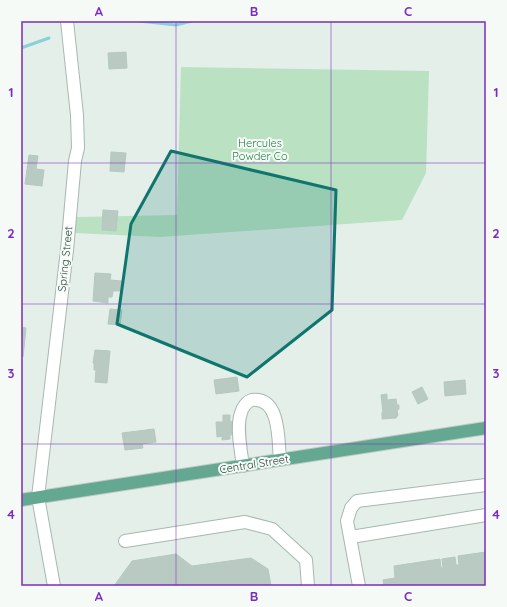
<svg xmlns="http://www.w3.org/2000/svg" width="507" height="607" font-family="Quicksand,sans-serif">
	<rect width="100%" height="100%" fill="#e4efe9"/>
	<path fill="#bbe1c3" d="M181,67L429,71L426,173L402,220L160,237L74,233L76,217L177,215Z"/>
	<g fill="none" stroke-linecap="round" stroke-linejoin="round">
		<g stroke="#88d1d8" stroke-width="3">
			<path d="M139,21L176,25L192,21"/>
			<path d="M21,48L49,38"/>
		</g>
	</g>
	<g fill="#b9cac2" stroke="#b5c9c0">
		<path d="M126,52L127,68L109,69L108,53Z"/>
		<path d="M111,152L126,153L124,172L110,171Z"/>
		<path d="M29,155L38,156L36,169L44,170L42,186L25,184Z"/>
		<path d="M103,210L118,211L116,231L102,230Z"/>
		<path d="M95,273L111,274L110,280L122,281L121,291H113L112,297H108V303L93,301Z"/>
		<path d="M110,309L122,310L120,325L108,324Z"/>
		<path d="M21,327L26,328L23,357H21Z"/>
		<path d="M95,350L110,351L107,383L95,382L96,370H94V363H93Z"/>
		<path d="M237,377L239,391L216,394L214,380Z"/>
		<path d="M465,380L466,394L445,396L444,382Z"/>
		<path d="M422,387L428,399L418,404L412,392Z"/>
		<path d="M387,394V400L396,399L397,405H399V409L397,410L398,415L396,418L382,419V412H383L381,395Z"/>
		<path d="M223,415H230V422L234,421L235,434L230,435V439L222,440V436L217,437L216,422H223Z"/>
		<path d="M154,429L156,442L142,444L143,448L125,450L122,433Z"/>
		<path d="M486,552V586H384L383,580L395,578L394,566L440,559L441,568H443L442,559L455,557L456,565H459L458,556Z"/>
		<path d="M176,554L192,566L251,558L268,569L271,586H114L132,561Z"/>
	</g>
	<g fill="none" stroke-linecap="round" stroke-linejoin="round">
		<g stroke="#a6b8b0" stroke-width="14">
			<g id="minor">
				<path d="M243,466C241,451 236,427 241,413C242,408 247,401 252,400C281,397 278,441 280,460"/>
				<path d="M351,537L486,515"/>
				<path d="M125,541L245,522L272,529L306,560L308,586"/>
				<path d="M54,586L38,497L67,250L75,161L78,148L77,115L67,21"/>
				<path d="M359,586L347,521L351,508L357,501L486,485"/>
			</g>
		</g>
		<g stroke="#c1cac7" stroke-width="14">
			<path id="major" d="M21,500L486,428"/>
		</g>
		<use href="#minor" stroke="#fff" stroke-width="12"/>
		<use href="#major" stroke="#65a892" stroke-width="12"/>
	</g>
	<path fill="#0f766e" fill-opacity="0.2" stroke="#0f766e" stroke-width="3" stroke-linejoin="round" d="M171,151L336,190L332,310L247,377L117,324L131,224Z"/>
	<path fill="none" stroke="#7b2cbf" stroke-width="1" stroke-opacity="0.55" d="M176,21V586M331,21V586M21,163H486M21,304H486M21,444H486"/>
	<g text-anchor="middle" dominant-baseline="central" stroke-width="4" stroke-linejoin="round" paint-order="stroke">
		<g font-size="11" fill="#277d43" stroke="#f5faf7">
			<text x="260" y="143">Hercules<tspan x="260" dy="13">Powder Co</tspan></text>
		</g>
		<g font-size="11" fill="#214237" stroke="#f5faf7">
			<text transform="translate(65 259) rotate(-84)">Spring Street</text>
			<text transform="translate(254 464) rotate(-9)">Central Street</text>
		</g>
	</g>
	<rect width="507" height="607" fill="none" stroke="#f5faf7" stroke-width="44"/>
	<rect x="22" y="22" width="463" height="563" fill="none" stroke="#7b2cbf" stroke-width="1.5"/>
	<g font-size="13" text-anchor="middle" font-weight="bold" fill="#7b2cbf">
		<text x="99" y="16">A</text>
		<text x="254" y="16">B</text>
		<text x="408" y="16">C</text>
		<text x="11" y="97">1</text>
		<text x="496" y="97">1</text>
		<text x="11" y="238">2</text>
		<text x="496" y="238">2</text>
		<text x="11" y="378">3</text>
		<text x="496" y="378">3</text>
		<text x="11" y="519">4</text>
		<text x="496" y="519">4</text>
		<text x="99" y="601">A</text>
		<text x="254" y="601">B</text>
		<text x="408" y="601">C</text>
	</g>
</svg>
